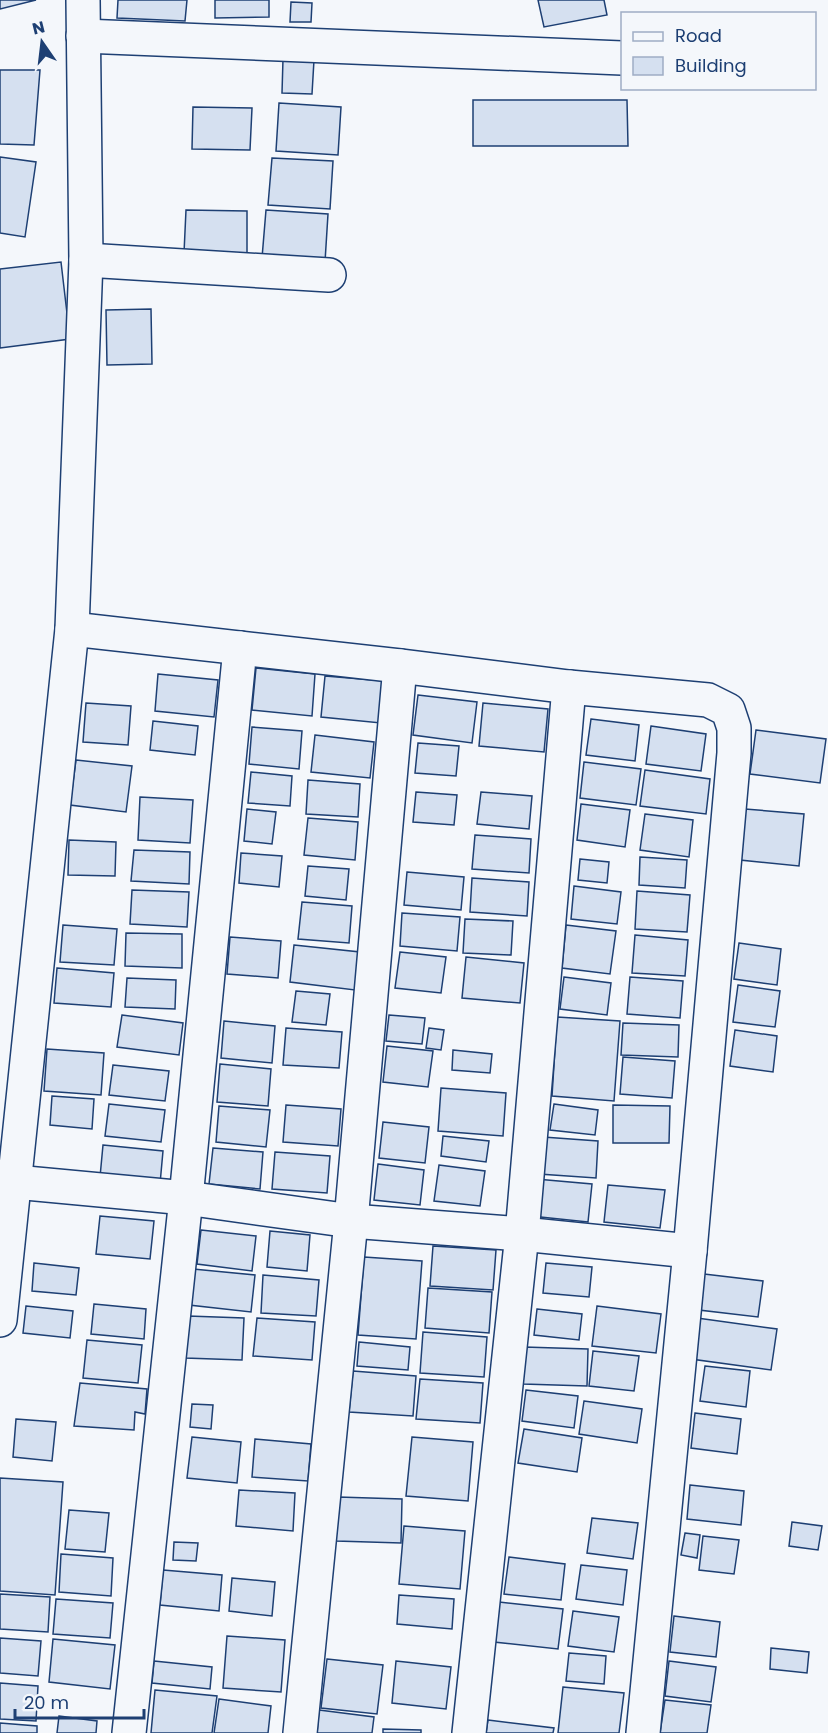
<svg xmlns="http://www.w3.org/2000/svg" width="828" height="1733" font-family="Poppins,sans-serif">
	<rect width="100%" height="100%" fill="#f4f7fb"/>
	<g fill="#d5e0f0" stroke="#1d3f73" stroke-width="1.5">
		<path d="M0,0H36L0,9Z"/>
		<path d="M118,0H187L185,21L117,18Z"/>
		<path d="M215,0H269V17L215,18Z"/>
		<path d="M538,0H604L607,15L544,27Z"/>
		<path d="M291,2L312,3L311,22H290Z"/>
		<path d="M283,59L314,60L312,94L282,93Z"/>
		<path d="M0,70H40L34,145L0,144Z"/>
		<path d="M473,100H627L628,146H473Z"/>
		<path d="M279,103L341,107L338,155L276,151Z"/>
		<path d="M193,107L252,108L250,150L192,149Z"/>
		<path d="M0,157L36,162L25,237L0,233Z"/>
		<path d="M272,158L333,161L330,209L268,205Z"/>
		<path d="M186,210L247,211V253H184Z"/>
		<path d="M266,210L328,214L325,262L262,258Z"/>
		<path d="M61,262L70,339L0,348V269Z"/>
		<path d="M151,309L152,364L107,365L106,310Z"/>
		<path d="M256,668L315,674L312,716L252,710Z"/>
		<path d="M158,674L218,680L214,717L155,711Z"/>
		<path d="M325,676L385,681L381,723L321,717Z"/>
		<path d="M418,695L477,702L472,743L413,735Z"/>
		<path d="M86,703L131,706L128,745L83,742Z"/>
		<path d="M483,703L548,709L544,752L479,746Z"/>
		<path d="M591,719L639,725L635,761L586,755Z"/>
		<path d="M153,721L198,726L195,755L150,750Z"/>
		<path d="M651,726L706,734L701,771L646,764Z"/>
		<path d="M252,727L302,731L299,769L249,764Z"/>
		<path d="M756,730L826,739L820,783L750,774Z"/>
		<path d="M315,735L374,742L370,778L311,772Z"/>
		<path d="M418,743L459,746L456,776L415,773Z"/>
		<path d="M76,760L132,766L126,812L70,805Z"/>
		<path d="M584,762L641,769L636,805L580,798Z"/>
		<path d="M645,770L710,779L706,814L640,806Z"/>
		<path d="M251,772L292,776L290,806L248,803Z"/>
		<path d="M308,780L360,784L358,817L306,814Z"/>
		<path d="M416,792L457,795L454,825L413,822Z"/>
		<path d="M481,792L532,796L529,829L477,824Z"/>
		<path d="M140,797L193,800L190,843L138,840Z"/>
		<path d="M581,804L630,810L625,847L577,840Z"/>
		<path d="M247,809L276,812L272,844L244,841Z"/>
		<path d="M745,809L804,814L799,866L740,860Z"/>
		<path d="M645,814L693,820L689,857L640,850Z"/>
		<path d="M308,818L358,822L355,860L304,855Z"/>
		<path d="M475,835L531,839L529,873L472,869Z"/>
		<path d="M69,840L116,842L115,876L68,875Z"/>
		<path d="M134,850L190,852L189,884L131,881Z"/>
		<path d="M241,853L282,856L279,887L239,883Z"/>
		<path d="M640,857L687,860L685,888L639,885Z"/>
		<path d="M580,859L609,862L607,883L578,880Z"/>
		<path d="M308,866L349,869L346,900L305,896Z"/>
		<path d="M407,872L464,877L461,910L404,905Z"/>
		<path d="M472,878L529,882L527,916L470,912Z"/>
		<path d="M574,886L621,892L617,924L571,919Z"/>
		<path d="M132,890L189,892L187,927L130,924Z"/>
		<path d="M637,891L690,895L687,932L635,929Z"/>
		<path d="M302,902L352,906L349,943L298,939Z"/>
		<path d="M402,913L460,917L457,951L400,946Z"/>
		<path d="M465,919L513,921L511,955L463,953Z"/>
		<path d="M63,925L117,929L114,965L60,962Z"/>
		<path d="M566,925L616,931L610,974L562,968Z"/>
		<path d="M126,933L182,934V968L125,966Z"/>
		<path d="M635,935L688,940L685,976L632,973Z"/>
		<path d="M230,937L281,941L278,978L227,974Z"/>
		<path d="M739,943L781,949L777,985L734,979Z"/>
		<path d="M294,945L360,952L355,990L290,982Z"/>
		<path d="M400,952L446,957L441,993L395,988Z"/>
		<path d="M466,957L524,963L520,1003L462,998Z"/>
		<path d="M57,968L114,973L111,1007L54,1003Z"/>
		<path d="M564,977L611,983L607,1015L560,1009Z"/>
		<path d="M630,977L683,981L680,1018L627,1014Z"/>
		<path d="M127,978L176,980L175,1009L125,1007Z"/>
		<path d="M738,985L780,991L775,1027L733,1022Z"/>
		<path d="M296,991L330,994L326,1025L292,1022Z"/>
		<path d="M122,1015L183,1023L179,1055L117,1047Z"/>
		<path d="M389,1015L425,1018L422,1044L386,1041Z"/>
		<path d="M557,1017L620,1021L614,1101L552,1096Z"/>
		<path d="M224,1021L275,1026L272,1063L221,1058Z"/>
		<path d="M623,1023L679,1025L678,1057L621,1055Z"/>
		<path d="M286,1028L342,1032L339,1068L283,1065Z"/>
		<path d="M429,1028L444,1030L441,1050L426,1048Z"/>
		<path d="M735,1030L777,1036L773,1072L730,1066Z"/>
		<path d="M387,1046L433,1051L428,1087L383,1082Z"/>
		<path d="M47,1049L104,1053L101,1095L44,1091Z"/>
		<path d="M453,1050L492,1054L490,1073L452,1070Z"/>
		<path d="M623,1057L675,1061L672,1098L620,1094Z"/>
		<path d="M220,1064L271,1069L268,1106L217,1102Z"/>
		<path d="M113,1065L169,1071L165,1101L109,1095Z"/>
		<path d="M441,1088L506,1093L503,1136L438,1131Z"/>
		<path d="M52,1096L94,1099L92,1129L50,1125Z"/>
		<path d="M109,1104L165,1110L161,1142L105,1136Z"/>
		<path d="M554,1104L598,1110L595,1135L550,1130Z"/>
		<path d="M286,1105L341,1109L338,1146L283,1142Z"/>
		<path d="M613,1105L670,1106L669,1143H613Z"/>
		<path d="M219,1106L270,1110L266,1147L216,1142Z"/>
		<path d="M383,1122L429,1127L425,1163L379,1158Z"/>
		<path d="M443,1136L489,1141L486,1162L441,1156Z"/>
		<path d="M543,1137L598,1141L596,1178L539,1174Z"/>
		<path d="M103,1145L163,1151L160,1184L100,1177Z"/>
		<path d="M213,1148L263,1152L260,1189L209,1184Z"/>
		<path d="M275,1152L330,1156L327,1193L272,1189Z"/>
		<path d="M378,1164L424,1170L420,1205L374,1200Z"/>
		<path d="M439,1165L485,1171L480,1206L434,1201Z"/>
		<path d="M536,1179L592,1184L588,1222L531,1216Z"/>
		<path d="M608,1185L665,1190L660,1228L604,1222Z"/>
		<path d="M100,1216L154,1221L150,1259L96,1254Z"/>
		<path d="M201,1230L256,1236L252,1271L197,1264Z"/>
		<path d="M270,1231L310,1235L307,1271L267,1267Z"/>
		<path d="M433,1246L496,1250L493,1290L430,1286Z"/>
		<path d="M364,1257L422,1261L416,1339L358,1335Z"/>
		<path d="M34,1263L79,1268L76,1295L32,1291Z"/>
		<path d="M546,1263L592,1267L589,1297L543,1293Z"/>
		<path d="M193,1269L255,1275L251,1312L189,1305Z"/>
		<path d="M704,1274L763,1281L758,1317L699,1310Z"/>
		<path d="M263,1275L319,1280L316,1316L261,1313Z"/>
		<path d="M428,1288L492,1292L489,1333L425,1328Z"/>
		<path d="M94,1304L146,1309L144,1339L91,1334Z"/>
		<path d="M26,1306L73,1311L70,1338L23,1333Z"/>
		<path d="M597,1306L661,1314L656,1353L592,1346Z"/>
		<path d="M537,1309L582,1314L579,1340L534,1335Z"/>
		<path d="M188,1316L244,1318L242,1360L185,1358Z"/>
		<path d="M257,1318L315,1322L312,1360L253,1356Z"/>
		<path d="M697,1318L777,1329L771,1370L691,1359Z"/>
		<path d="M423,1332L487,1337L484,1377L420,1373Z"/>
		<path d="M87,1340L142,1345L138,1383L83,1378Z"/>
		<path d="M359,1342L410,1347L408,1370L357,1366Z"/>
		<path d="M524,1347L588,1349L587,1386L523,1384Z"/>
		<path d="M593,1351L639,1356L634,1391L589,1386Z"/>
		<path d="M705,1366L750,1371L746,1407L700,1401Z"/>
		<path d="M353,1371L416,1376L413,1416L349,1412Z"/>
		<path d="M420,1379L483,1383L480,1423L416,1419Z"/>
		<path d="M80,1383L147,1389L145,1414L135,1412L134,1430L74,1426Z"/>
		<path d="M526,1390L578,1396L574,1428L522,1421Z"/>
		<path d="M584,1401L642,1409L637,1443L579,1434Z"/>
		<path d="M192,1404L213,1405L211,1429L190,1427Z"/>
		<path d="M695,1413L741,1419L737,1454L691,1448Z"/>
		<path d="M16,1419L56,1422L52,1461L13,1457Z"/>
		<path d="M524,1429L582,1438L577,1472L518,1463Z"/>
		<path d="M192,1437L241,1442L237,1483L187,1478Z"/>
		<path d="M412,1437L473,1442L468,1501L406,1496Z"/>
		<path d="M255,1439L311,1444L308,1481L252,1477Z"/>
		<path d="M0,1478L63,1482L55,1595L0,1591Z"/>
		<path d="M690,1485L744,1491L741,1525L687,1519Z"/>
		<path d="M239,1490L295,1493L293,1531L236,1526Z"/>
		<path d="M338,1497L402,1499L401,1543L336,1541Z"/>
		<path d="M69,1510L109,1513L105,1552L65,1549Z"/>
		<path d="M592,1518L638,1523L633,1559L587,1553Z"/>
		<path d="M792,1522L822,1526L818,1550L789,1546Z"/>
		<path d="M404,1526L465,1531L460,1589L399,1584Z"/>
		<path d="M685,1533L700,1535L697,1558L681,1555Z"/>
		<path d="M703,1536L739,1540L734,1574L699,1570Z"/>
		<path d="M174,1542L198,1543L196,1561L173,1560Z"/>
		<path d="M61,1554L113,1558L111,1596L59,1592Z"/>
		<path d="M509,1557L565,1564L561,1600L504,1594Z"/>
		<path d="M581,1565L627,1570L623,1605L576,1599Z"/>
		<path d="M163,1570L222,1575L219,1611L160,1605Z"/>
		<path d="M232,1578L275,1582L272,1616L229,1611Z"/>
		<path d="M0,1594L50,1597L48,1632L0,1629Z"/>
		<path d="M399,1595L454,1599L452,1629L397,1624Z"/>
		<path d="M56,1599L113,1603L110,1638L53,1634Z"/>
		<path d="M499,1602L563,1609L558,1649L494,1642Z"/>
		<path d="M573,1611L619,1617L614,1652L568,1646Z"/>
		<path d="M674,1616L720,1622L716,1657L670,1652Z"/>
		<path d="M227,1636L285,1640L281,1692L223,1688Z"/>
		<path d="M0,1638L41,1641L38,1676L0,1673Z"/>
		<path d="M53,1639L115,1645L110,1689L49,1682Z"/>
		<path d="M771,1648L809,1652L807,1673L770,1669Z"/>
		<path d="M569,1653L606,1656L604,1684L566,1681Z"/>
		<path d="M327,1659L383,1665L377,1714L321,1708Z"/>
		<path d="M154,1661L212,1667L210,1689L152,1683Z"/>
		<path d="M396,1661L451,1667L446,1709L392,1703Z"/>
		<path d="M669,1661L716,1667L711,1702L665,1696Z"/>
		<path d="M0,1683L38,1686L36,1721L0,1719Z"/>
		<path d="M563,1687L624,1693L619,1733H558Z"/>
		<path d="M155,1690L217,1696L212,1733H151Z"/>
		<path d="M219,1699L271,1706L268,1733H214Z"/>
		<path d="M665,1700L711,1705L707,1733H660Z"/>
		<path d="M319,1710L374,1717L372,1733H317Z"/>
		<path d="M59,1716L97,1721L96,1733H57Z"/>
		<path d="M488,1720L554,1728L553,1733H486Z"/>
		<path d="M0,1723L37,1726V1733H0Z"/>
		<path d="M383,1729L421,1730V1733H383Z"/>
	</g>
	<g fill="none" stroke-linecap="round" stroke-linejoin="round">
		<g stroke="#1d3f73" stroke-width="36">
			<g id="minor">
				<path d="M83,36L622,58"/>
				<path d="M86,260L329,275"/>
				<path d="M72,629L400,666L569,687L708,700L728,710L734,728V753L690,1251L643,1733"/>
				<path d="M15,1182L186,1198L351,1221L522,1234L690,1251"/>
				<path d="M0,1320L72,629L86,260L83,0"/>
				<path d="M129,1733L186,1198L240,648"/>
				<path d="M300,1733L351,1221L400,666"/>
				<path d="M469,1733L522,1234L569,687"/>
			</g>
		</g>
		<use href="#minor" stroke="#f4f7fb" stroke-width="33"/>
	</g>
	<rect x="621" y="12" width="195" height="78" fill="#f4f7fb" stroke="#9eadc5" stroke-width="1.5"/>
	<rect x="633" y="32" width="30" height="9" fill="#f4f7fb" stroke="#9eadc5" stroke-width="1.5"/>
	<text x="675" y="42" font-size="18" fill="#1d3f73">Road</text>
	<rect x="633" y="57" width="30" height="18" fill="#d5e0f0" stroke="#9eadc5" stroke-width="1.5"/>
	<text x="675" y="72" font-size="18" fill="#1d3f73">Building</text>
	<g transform="translate(42 42) rotate(346)" stroke="#f4f7fb" stroke-width="4.5" paint-order="stroke">
	<path d="M0-4.5L10 22L0 15L-10 22Z" fill="#1d3f73"/>
	<text y="-9" font-size="16" font-weight="bold" text-anchor="middle" fill="#1d3f73">N</text>
	</g>
	<path d="M15 1709v9h129v-9" fill="none" stroke="#1d3f73" stroke-width="3"/>
	<text x="24" y="1709" font-size="18" fill="#1d3f73" stroke="#f4f7fb" stroke-width="4.5" paint-order="stroke">20 m</text>
</svg>
